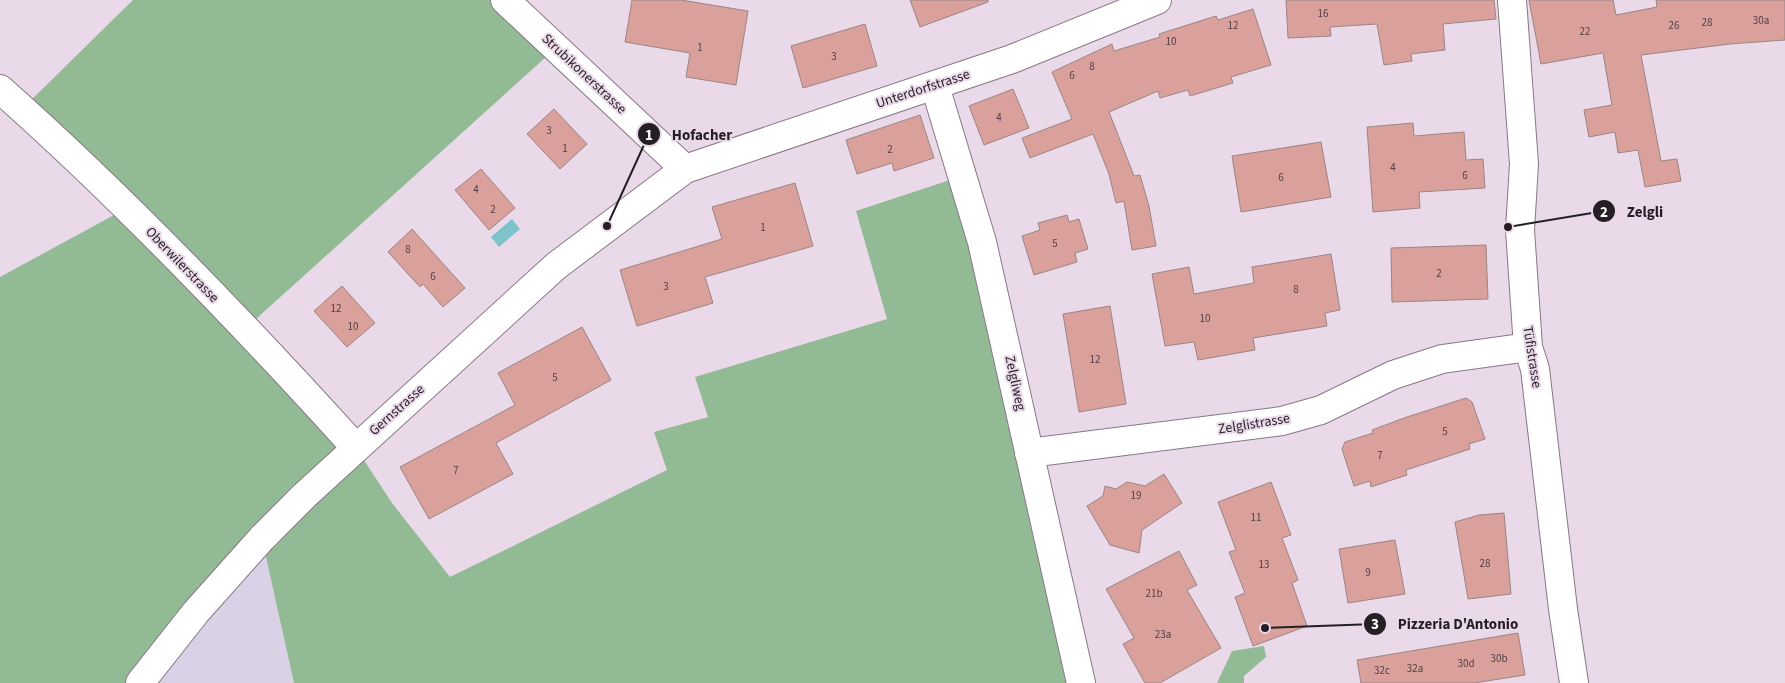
<svg xmlns="http://www.w3.org/2000/svg" width="1785" height="683" font-family="'Source Sans 3',sans-serif">
	<rect width="100%" height="100%" fill="#ead9e9"/>
	<path fill="#d9d2e7" d="M262,538L294,683H140Z"/>
	<g fill="#92ba95">
		<path d="M133,0H505L556,48L245,329L356,448L392,503L450,577L667,470L654,432L708,417L695,377L887,319L856,211L962,176L1081,683H294L262,539L140,683H0V277L127,208L22,109Z"/>
		<path d="M1264,646L1266,657L1244,676V683H1217L1232,651Z"/>
	</g>
	<path fill="#7ec2ca" d="M512,219L520,229L499,247L491,237Z"/>
	<g fill="#d9a09c" stroke="#9b8583">
		<path d="M632,0H681L748,11L736,85L686,77L690,53L625,42Z"/>
		<path d="M910,0H988V2L920,27Z"/>
		<path d="M1286,0H1494L1496,19L1443,24L1445,50L1411,54L1412,61L1384,65L1377,24L1330,27L1331,36L1288,38Z"/>
		<path d="M1529,0H1613L1616,15L1657,7L1656,0H1785V40L1730,44L1641,55L1661,161L1677,159L1681,181L1645,187L1638,150L1618,153L1615,132L1589,137L1584,110L1612,105L1603,53L1541,64Z"/>
		<path d="M1253,9L1271,65L1231,77L1233,83L1190,96L1188,90L1160,98L1158,91L1109,112L1134,176L1140,175L1149,206L1156,246L1132,250L1124,201L1116,203L1109,174L1093,134L1030,158L1022,138L1072,119L1052,72L1112,44L1114,51L1160,37L1159,34L1216,16L1218,20Z"/>
		<path d="M865,24L877,66L803,88L791,46Z"/>
		<path d="M1013,89L1029,128L984,145L969,106Z"/>
		<path d="M554,109L587,144L560,169L527,134Z"/>
		<path d="M920,115L934,158L894,171L892,163L857,174L846,140Z"/>
		<path d="M1413,123L1414,136L1464,132L1466,160L1483,159L1485,188L1419,192L1420,208L1373,212L1367,127Z"/>
		<path d="M1321,142L1331,197L1241,212L1232,156Z"/>
		<path d="M481,169L515,208L489,230L455,190Z"/>
		<path d="M795,183L813,246L705,277L713,303L637,326L620,270L722,239L712,207Z"/>
		<path d="M1067,215L1069,222L1079,219L1088,249L1075,253L1077,262L1034,275L1022,236L1040,230L1038,223Z"/>
		<path d="M412,229L465,288L443,307L423,284L420,287L388,252Z"/>
		<path d="M1486,245L1488,299L1392,302L1391,248Z"/>
		<path d="M1331,254L1340,310L1325,313L1327,326L1253,338L1255,350L1198,360L1194,342L1165,346L1152,274L1189,267L1194,294L1254,283L1252,267Z"/>
		<path d="M342,286L375,323L347,347L314,311Z"/>
		<path d="M1110,306L1126,404L1079,412L1063,314Z"/>
		<path d="M582,327L611,380L496,443L513,474L429,519L400,467L515,405L498,373Z"/>
		<path d="M1466,398L1472,402L1485,439L1469,444L1470,449L1406,470L1407,475L1371,487L1370,481L1354,486L1342,449L1345,442L1373,433L1372,430L1404,418Z"/>
		<path d="M1164,474L1182,503L1142,530L1139,553L1110,545L1087,506L1103,496L1105,486L1116,489L1127,482L1145,486Z"/>
		<path d="M1271,482L1291,535L1282,538L1298,580L1292,583L1307,626L1253,646L1235,597L1245,593L1229,552L1236,550L1218,502Z"/>
		<path d="M1504,513L1511,594L1468,599L1455,522L1479,515Z"/>
		<path d="M1395,540L1405,594L1348,603L1339,549Z"/>
		<path d="M1179,551L1197,585L1187,590L1221,648L1160,683H1145L1123,644L1134,638L1106,589Z"/>
		<path d="M1518,633L1525,675L1474,683H1361L1357,660Z"/>
	</g>
	<g fill="none" stroke-linecap="round" stroke-linejoin="round">
		<g stroke="#887887" stroke-width="30">
			<g id="minor">
				<path d="M505,0L685,169"/>
				<path d="M1512,0L1524,164L1520,230L1528,347L1535,369L1563,609L1574,683"/>
				<path d="M935,86L982,242L1081,683"/>
				<path d="M0,89C126,201 243,323 356,448"/>
				<path d="M1029,453L1282,421L1321,410L1393,375L1442,359L1528,347"/>
				<path d="M140,683L196,612L262,538L305,495L556,266L685,169L1012,59L1157,0"/>
			</g>
		</g>
		<use href="#minor" stroke="#fff" stroke-width="28"/>
	</g>
	<g text-anchor="middle" dominant-baseline="central" stroke-width="4" stroke-linejoin="round" paint-order="stroke">
		<g font-size="11" fill="#523f43">
			<text x="1323" y="13">16</text>
			<text x="1761" y="20">30a</text>
			<text x="1707" y="22">28</text>
			<text x="1233" y="25">12</text>
			<text x="1674" y="25">26</text>
			<text x="1585" y="31">22</text>
			<text x="1171" y="41">10</text>
			<text x="700" y="47">1</text>
			<text x="834" y="56">3</text>
			<text x="1092" y="66">8</text>
			<text x="1072" y="75">6</text>
			<text x="999" y="117">4</text>
			<text x="549" y="130">3</text>
			<text x="565" y="148">1</text>
			<text x="890" y="149">2</text>
			<text x="1393" y="167">4</text>
			<text x="1465" y="175">6</text>
			<text x="1281" y="177">6</text>
			<text x="476" y="189">4</text>
			<text x="493" y="209">2</text>
			<text x="763" y="227">1</text>
			<text x="1055" y="243">5</text>
			<text x="408" y="249">8</text>
			<text x="1439" y="273">2</text>
			<text x="433" y="276">6</text>
			<text x="666" y="286">3</text>
			<text x="1296" y="289">8</text>
			<text x="336" y="308">12</text>
			<text x="1205" y="318">10</text>
			<text x="353" y="326">10</text>
			<text x="1095" y="359">12</text>
			<text x="555" y="377">5</text>
			<text x="1445" y="431">5</text>
			<text x="1380" y="455">7</text>
			<text x="456" y="470">7</text>
			<text x="1136" y="495">19</text>
			<text x="1256" y="517">11</text>
			<text x="1485" y="563">28</text>
			<text x="1264" y="564">13</text>
			<text x="1368" y="572">9</text>
			<text x="1154" y="593">21b</text>
			<text x="1163" y="634">23a</text>
			<text x="1499" y="658">30b</text>
			<text x="1466" y="663">30d</text>
			<text x="1415" y="668">32a</text>
			<text x="1382" y="670">32c</text>
		</g>
		<g font-size="14" fill="#251f25" stroke="#ead9e9">
			<text transform="translate(584 74) rotate(43)">Strubikonerstrasse</text>
			<text transform="translate(923 89) rotate(-18)">Unterdorfstrasse</text>
			<text transform="translate(182 265) rotate(46)">Oberwilerstrasse</text>
			<text transform="translate(1532 357) rotate(81)">Tüfistrasse</text>
			<text transform="translate(1015 383) rotate(78)">Zelgliweg</text>
			<text transform="translate(397 410) rotate(-42)">Gernstrasse</text>
			<text transform="translate(1254 424) rotate(-9)">Zelglistrasse</text>
		</g>
	</g>
	<path fill="none" stroke="#251f25" stroke-width="2" d="M607 226L649 134M1508 227L1604 211M1265 628L1375 624"/>
	<g fill="#251f25" stroke="#ead9e9" stroke-width="2">
		<circle cx="607" cy="226" r="5"/>
		<circle cx="1508" cy="227" r="5"/>
		<circle cx="1265" cy="628" r="5"/>
		<circle cx="649" cy="134" r="12"/>
		<circle cx="1604" cy="211" r="12"/>
		<circle cx="1375" cy="624" r="12"/>
	</g>
	<g font-size="15" text-anchor="middle" font-weight="bold" fill="#fff">
		<text x="649" y="140">1</text>
		<text x="1604" y="217">2</text>
		<text x="1375" y="629">3</text>
	</g>
	<g font-size="15" text-anchor="middle" font-weight="bold" fill="#251f25" stroke="#ead9e9" stroke-width="4" stroke-linejoin="round" paint-order="stroke">
		<text x="702" y="140">Hofacher</text>
		<text x="1645" y="217">Zelgli</text>
		<text x="1458" y="629">Pizzeria D'Antonio</text>
	</g>
</svg>
